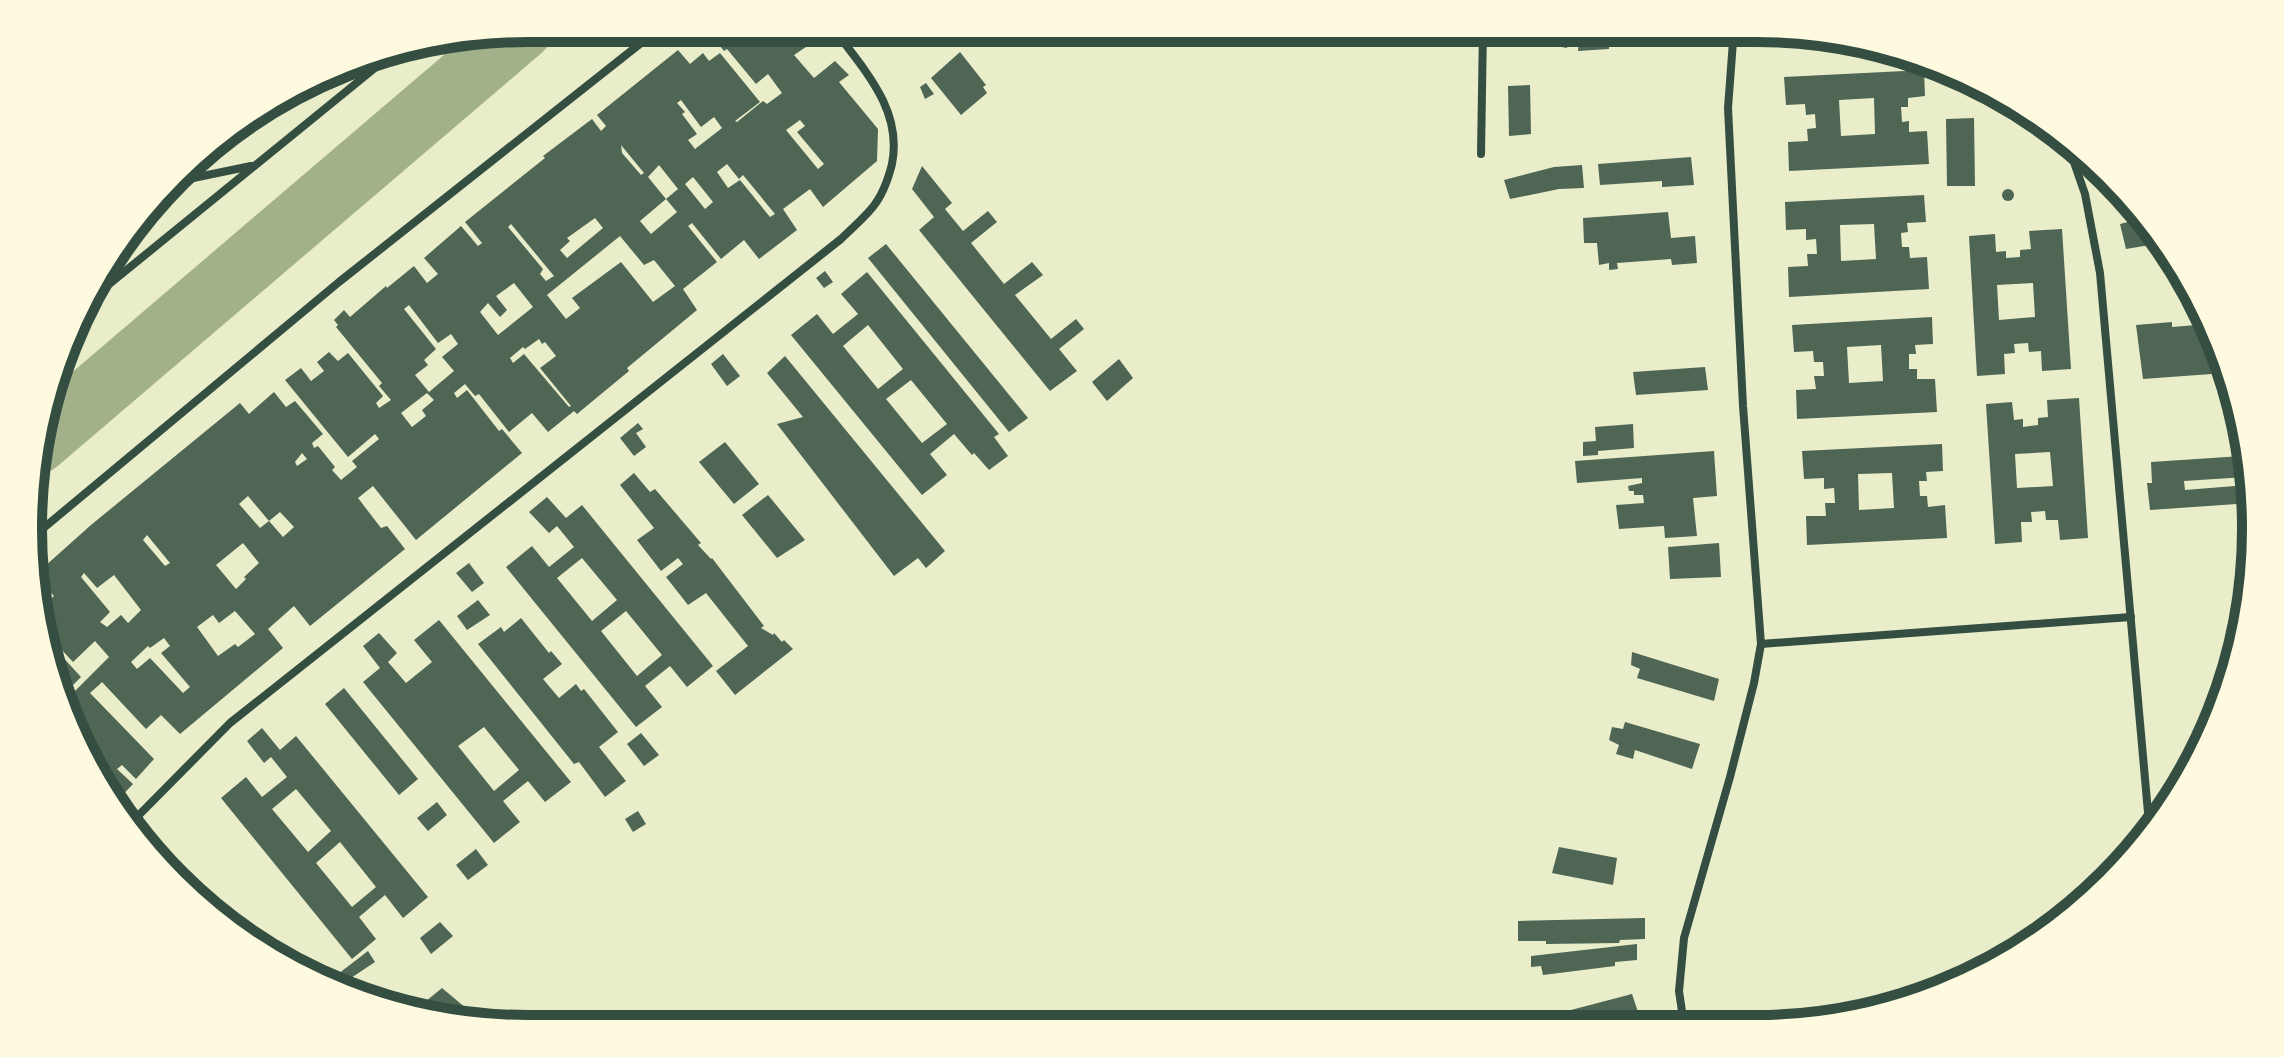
<svg xmlns="http://www.w3.org/2000/svg" width="2284" height="1057" font-family="'Archivo Narrow',sans-serif">
	<rect width="100%" height="100%" fill="#e9edc9"/>
	<g fill="none" stroke-linecap="round" stroke-linejoin="round">
		<path stroke="#a3b18a" stroke-width="62" d="M37,443L522,29"/>
	</g>
	<g fill="#4f6655" fill-rule="evenodd">
		<path d="M706,28H789L806,47L794,55L814,78L835,61L849,75L839,82L878,129L877,161L823,207L810,189L783,209L797,230L759,259L744,240L721,259L692,223L688,226L717,262L683,289L697,310L627,368L629,371L577,414L574,411L548,432L532,413L509,432L479,394L475,396L465,384L454,393L457,398L467,390L499,431L502,429L522,453L416,540L373,486L358,498L381,528L387,526L405,549L310,626L294,606L268,629L283,648L180,734L161,715L146,729L102,682L99,685L90,693L154,759L136,779L122,765L117,769L133,784L115,803L95,778L68,698L109,657L95,641L73,662L46,633L37,609L42,604H45L54,596L35,575L91,525L240,403L249,414L274,392L286,407L295,401L323,434L312,443L314,448L318,446L335,467L332,470L341,480L357,467L352,461L379,439L375,434L348,457L285,380L301,368L311,381L324,371L317,362L329,352L338,361L348,353L383,396L376,403L379,408L391,400L379,386L382,383L336,327L338,325L334,320L344,310L350,317L386,286L387,288L414,266L427,283L438,274L424,258L461,226L478,246L482,243L465,222L545,158L543,156L592,119L601,131L606,126L597,115L678,50L690,64L703,53L709,61L720,53L760,102L735,121L737,122L763,101L767,104L782,93L768,74L756,84L727,49L724,51ZM681,100L701,127L714,117L722,128L695,149L688,140L697,134L682,114L685,112L677,103ZM800,120L805,126L797,132L824,164L818,169L786,130ZM621,145L644,173L641,175L622,153ZM727,164L739,179L743,175L775,214L770,217L740,180L728,188L717,172ZM659,165L678,189L666,199L648,177ZM693,177L713,202L705,209L685,184ZM666,199L677,212L651,234L640,221ZM595,218L603,228L567,258L560,250L570,241L567,238ZM511,224L554,276L546,281L540,274L543,269L508,227ZM620,236L644,265L654,260L675,286L653,302L621,262L572,298L580,308L566,319L547,295ZM514,283L533,307L498,335L480,312L488,303L500,317L507,310L496,296ZM409,305L438,343L451,334L458,344L442,357L454,371L429,392L415,375L428,365L424,360L436,349L404,309ZM539,339L542,344L545,342L556,356L540,368L571,406L569,407L524,354L513,363L510,358L523,347L525,349ZM427,393L434,400L422,410L426,416L412,427L401,413ZM302,453L307,459L297,466L295,462ZM248,496L269,521L280,512L294,527L283,537L269,521L260,528L239,504ZM147,535L170,563L165,566L143,540ZM243,543L259,563L244,577L246,579L236,589L216,565ZM84,573L97,588L114,575L141,610L128,623L121,615L107,627L100,622L110,612L81,577ZM235,611L255,634L238,647L235,644L218,656L197,627L213,615L219,623ZM164,638L170,646L161,653L190,687L183,693L150,658L137,669L131,662L148,646L150,648Z"/>
		<path d="M1501,28H1569L1567,48L1500,36Z"/>
		<path d="M1580,28H1688L1687,38L1609,40V49L1578,51Z"/>
		<path d="M960,52L986,85L983,87L987,93L961,115L931,78Z"/>
		<path d="M1924,70L1925,96L1908,98V107H1901L1902,122L1909,121V132L1927,131L1929,164L1789,171L1788,142L1808,141L1807,129L1816,128L1815,114L1806,115L1805,104L1786,105L1784,77ZM1874,98L1875,134L1841,136L1839,100Z"/>
		<path d="M926,83L934,94L925,99L920,87Z"/>
		<path d="M1530,85L1531,134L1509,136L1508,86Z"/>
		<path d="M1974,118L1975,186H1947L1946,119Z"/>
		<path d="M1691,157L1694,185L1662,187V181L1600,185L1598,164Z"/>
		<path d="M1582,165L1584,188L1559,189L1510,199L1504,180L1554,167Z"/>
		<path d="M922,166L952,203L945,209L963,231L988,211L997,222L971,243L1004,284L1032,262L1043,275L1015,295L1051,339L1076,319L1084,329L1059,349L1077,371L1050,391L919,230L934,217L912,189Z"/>
		<circle cx="2008" cy="195" r="6"/>
		<path d="M1924,195L1926,222L1907,223L1908,232L1901,233L1902,247H1909L1910,258L1927,257L1929,289L1789,297L1788,267L1808,266L1807,254H1817L1816,239L1806,240V229L1786,230L1785,202ZM1874,224L1876,259L1841,261L1840,225Z"/>
		<path d="M1668,212L1671,238L1695,236L1697,263L1672,265L1671,259L1617,263L1618,269L1609,270V263L1599,265L1597,243H1584L1583,218Z"/>
		<path d="M2139,219L2156,244L2126,249L2120,224Z"/>
		<path d="M2062,229L2071,369L2042,371L2041,351L2029,352L2028,343L2014,344L2015,353L2004,354L2005,374L1977,376L1969,236L1995,234L1996,252L2006,251V258L2020,257V250L2031,249L2029,231ZM2033,283L2035,317L1999,320L1997,285Z"/>
		<path d="M886,244L1028,418L1009,432L868,258Z"/>
		<path d="M825,271L833,282L824,288L816,278Z"/>
		<path d="M867,272L999,434L994,437L1008,456L989,470L974,453L972,455L954,434L930,454L947,475L922,495L791,335L817,314L833,334L858,314L841,294ZM868,325L903,369L878,389L843,346ZM911,380L947,424L922,443L886,399Z"/>
		<path d="M1932,317L1933,344L1915,345L1916,354H1909V369H1917V379H1935L1937,412L1797,419L1796,390L1816,389L1814,376H1824L1823,362H1814L1813,351L1794,352L1792,325ZM1881,345L1883,381L1849,383L1847,347Z"/>
		<path d="M2172,322V327L2209,324L2218,337L2225,373L2143,379L2136,325Z"/>
		<path d="M723,354L740,376L727,386L711,364Z"/>
		<path d="M785,356L945,551L926,568L918,558L894,576L777,424L803,417L767,373Z"/>
		<path d="M1119,359L1133,378L1107,401L1092,382Z"/>
		<path d="M1705,367L1708,390L1636,395L1633,372Z"/>
		<path d="M2079,398L2088,538L2060,540L2058,520H2046L2045,511L2031,512L2032,522H2021L2022,542L1995,544L1986,404L2012,402L2014,420L2023,419V427L2038,425V418L2048,417L2047,400ZM2050,452L2053,486L2017,488L2015,454Z"/>
		<path d="M638,423L643,429L636,433L646,447L634,456L620,438Z"/>
		<path d="M1633,424L1634,448L1598,451V455L1583,456V442L1596,441L1595,427Z"/>
		<path d="M725,442L759,484L734,504L699,462Z"/>
		<path d="M1942,444L1943,471L1926,472L1927,481H1919L1920,496H1927L1928,507L1945,505L1947,538L1807,545L1806,516H1826L1825,503H1835L1834,488L1824,489V478L1804,479L1802,451ZM1892,473L1894,508L1859,510L1858,474Z"/>
		<path d="M1714,451L1717,496L1693,498L1697,536L1665,538L1664,526L1619,529L1616,505L1644,503L1643,495H1634V491H1629L1628,486L1642,483V478L1577,483L1575,461Z"/>
		<path d="M2242,456L2246,477L2184,481L2185,490L2247,485L2251,503L2150,510L2147,483H2152L2151,462Z"/>
		<path d="M634,473L650,492L655,489L701,543L698,545L711,559L712,558L764,626L761,628L773,635L774,633L782,642L784,640L793,649L735,695L716,671L748,646L706,593L688,605L666,577L683,564L678,558L661,571L637,540L654,528L620,485Z"/>
		<path d="M768,495L805,540L777,558L742,515Z"/>
		<path d="M547,497L566,518L582,505L713,666L687,687L670,666L645,686L662,707L636,727L506,567L532,546L549,567L574,547L557,526L549,533L529,512ZM582,558L617,600L592,621L557,578ZM626,611L662,655L637,676L601,631Z"/>
		<path d="M1719,543L1721,577L1670,579L1668,547Z"/>
		<path d="M469,563L484,583L472,592L456,573Z"/>
		<path d="M478,600L490,615L467,630L457,616Z"/>
		<path d="M521,618L549,653L551,651L562,664L543,679L559,698L576,684L581,691L584,689L618,732L599,747L626,781L605,797L579,762L574,764L478,644L501,627L504,632Z"/>
		<path d="M439,620L571,782L545,802L528,781L503,801L520,822L494,843L363,682L380,668L363,646L379,633L397,653L388,662L406,683L432,662L414,640ZM484,727L519,770L494,791L458,746Z"/>
		<path d="M48,641L81,677L66,692L58,671Z"/>
		<path d="M1632,652L1719,679L1714,701L1637,678L1640,669L1631,665Z"/>
		<path d="M344,688L418,779L399,795L325,704Z"/>
		<path d="M1625,722L1700,744L1692,769L1635,750L1633,759L1616,754L1619,745L1609,740L1612,727L1623,729Z"/>
		<path d="M262,728L280,750L296,736L428,897L403,918L385,895L359,917L376,939L352,959L221,798L246,777L262,797L287,777L271,757L264,763L247,741ZM296,789L331,831L308,852L272,809ZM340,842L376,887L352,907L316,863Z"/>
		<path d="M641,733L659,755L644,766L627,744Z"/>
		<path d="M437,802L447,815L428,831L417,818Z"/>
		<path d="M638,811L646,824L633,832L625,819Z"/>
		<path d="M1559,847L1617,858L1613,885L1552,873Z"/>
		<path d="M476,849L488,865L468,880L456,865Z"/>
		<path d="M1645,918V939L1620,940L1619,943L1546,944V941H1518V921Z"/>
		<path d="M440,922L453,936L431,954L420,938Z"/>
		<path d="M1637,944V960L1615,962V966L1543,975L1541,966L1531,967V956Z"/>
		<path d="M368,951L375,962L345,982L338,974Z"/>
		<path d="M442,988L479,1019L422,1008L420,1006Z"/>
		<path d="M1632,994L1640,1018L1634,1020L1633,1015L1622,1018L1623,1021L1605,1025L1529,1026V1021Z"/>
	</g>
	<g fill="none" stroke-linecap="round" stroke-linejoin="round">
		<g stroke="#344e41" stroke-width="8">
			<path d="M2069,148L2085,194L2100,273L2150,835"/>
			<path d="M1481,154L1483,28"/>
			<path d="M174,182L251,166"/>
			<path d="M86,303L397,50"/>
			<path d="M34,536L339,282L660,28"/>
			<path d="M1761,644L2131,617"/>
			<path d="M131,823L230,723L841,239C851,229 863,219 872,208C883,195 888,180 892,164C903,109 863,69 833,28"/>
			<path d="M1684,1025L1679,991L1684,938L1730,777L1754,683L1761,644L1743,406L1728,108L1734,28"/>
		</g>
	</g>
	<path d="M0 0H2284V1057H0ZM528 42H1756A486 486 0 0 1 2242 528V529A486 486 0 0 1 1756 1015H528A486 486 0 0 1 42 529V528A486 486 0 0 1 528 42Z" fill="#fefae0" fill-rule="evenodd"/>
	<path fill="none" stroke="#344e41" stroke-width="10" d="M528 42H1756A486 486 0 0 1 2242 528V529A486 486 0 0 1 1756 1015H528A486 486 0 0 1 42 529V528A486 486 0 0 1 528 42Z"/>
</svg>
